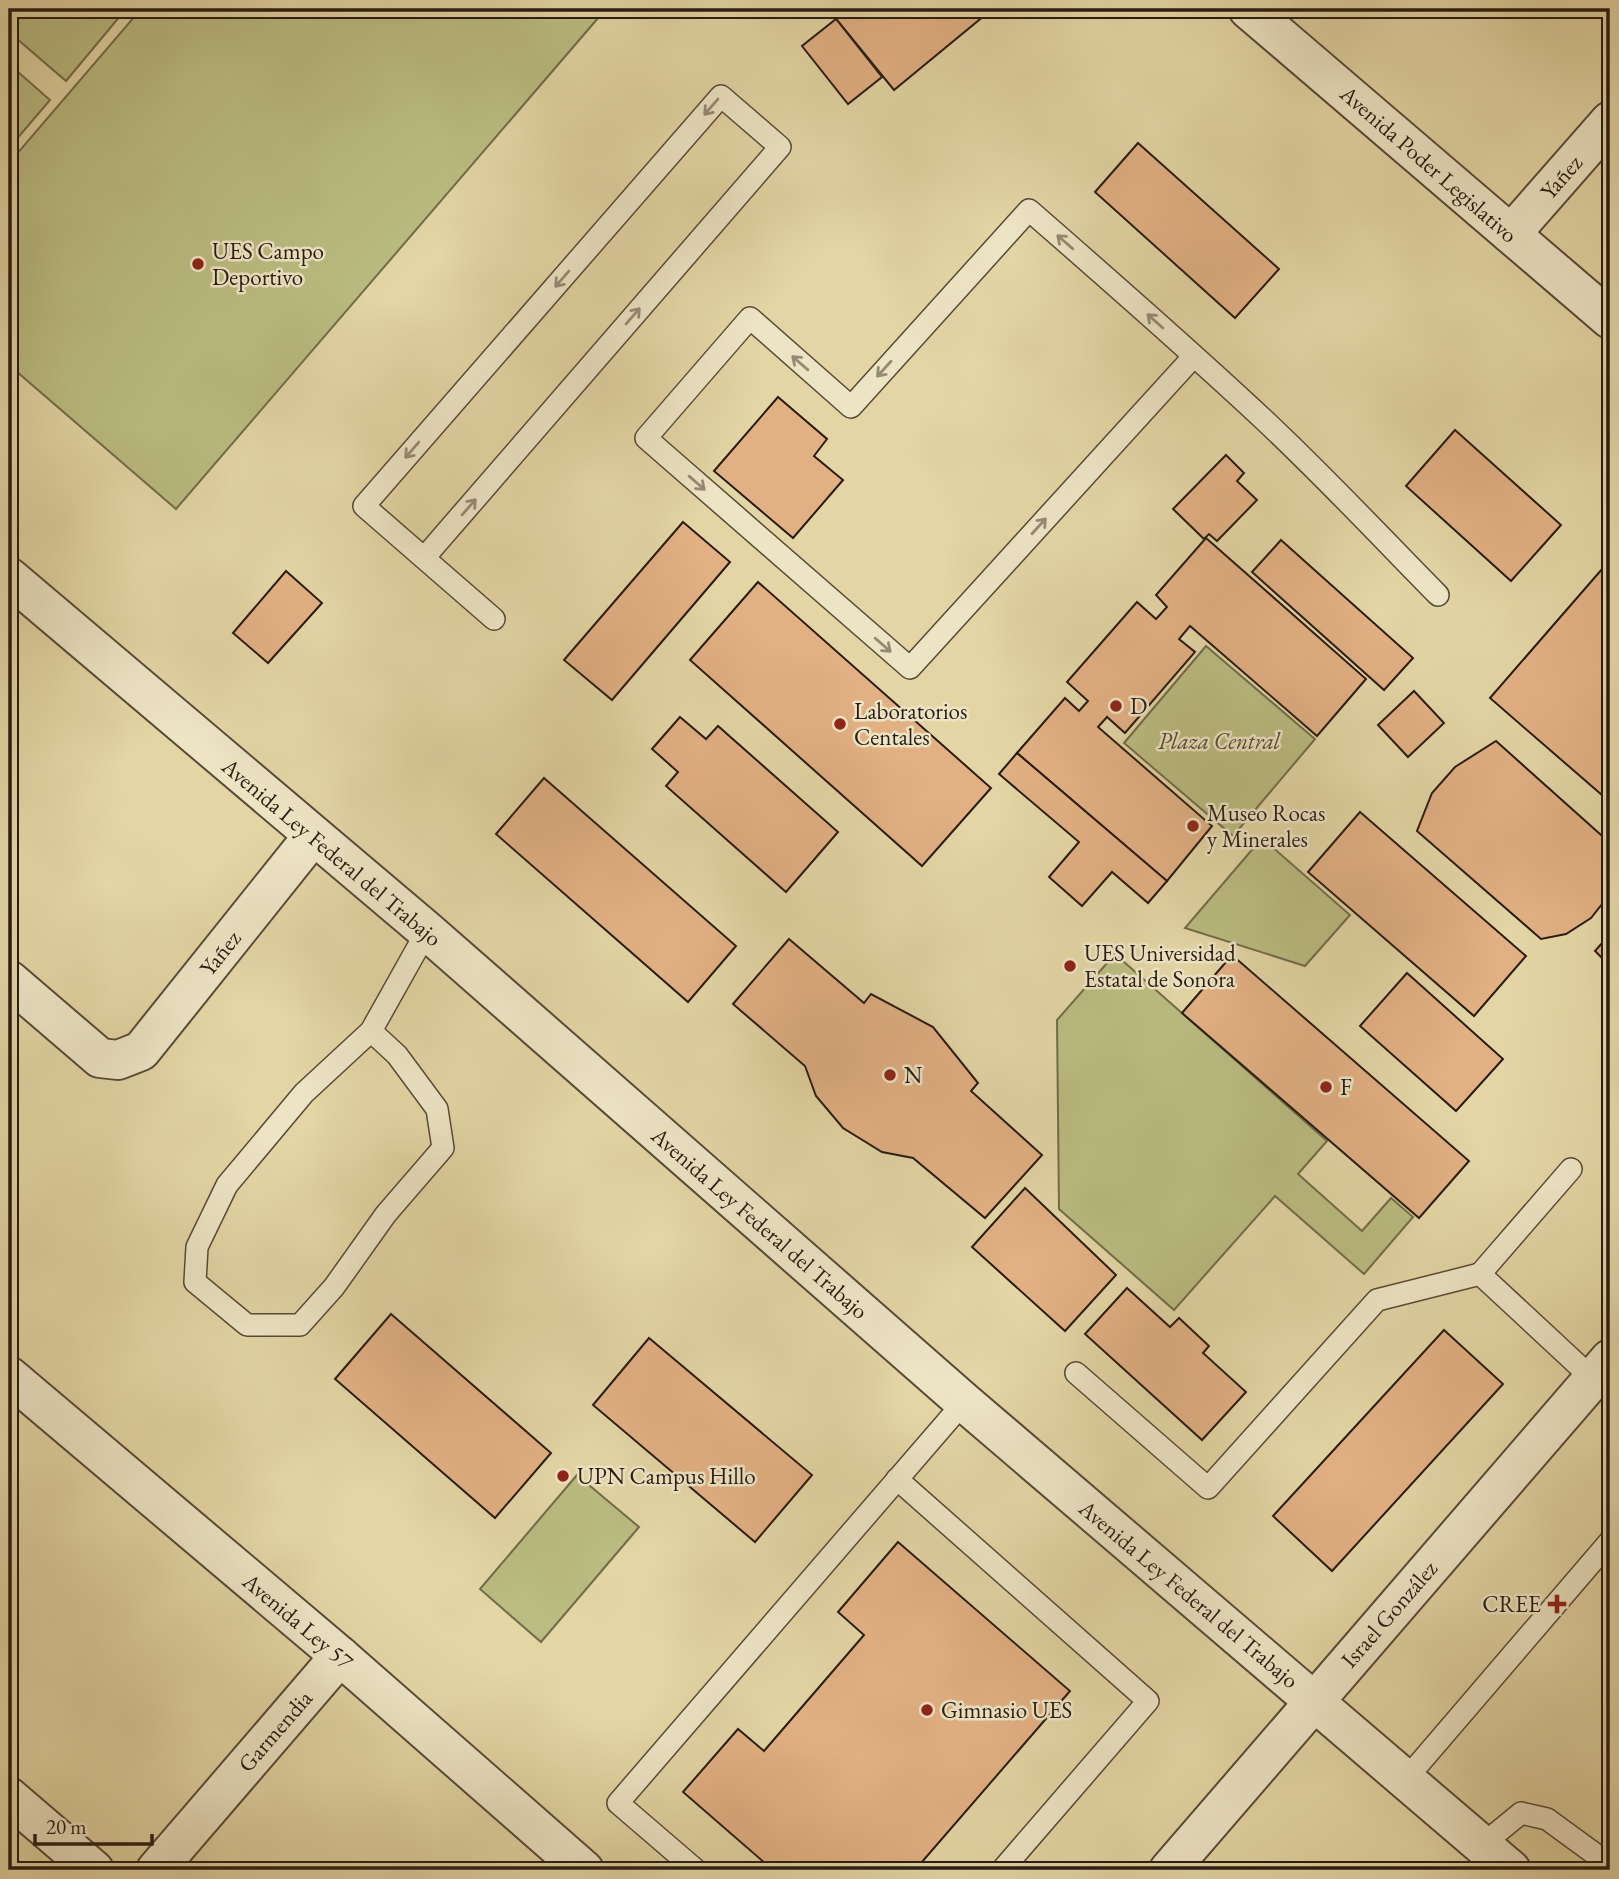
<svg xmlns="http://www.w3.org/2000/svg" width="1619" height="1879" font-family="'EB Garamond',serif">
	<rect width="100%" height="100%" fill="#e3d5a4"/>
	<filter id="stains"><feTurbulence type="fractalNoise" baseFrequency=".00286" numOctaves="4"/><feColorMatrix values="0 0 0 0 .2 0 0 0 0 .09 0 0 0 0 .02 0 0 0 .5 -.17"/></filter>
	<radialGradient id="worn" r=".72"><stop offset=".6" stop-color="#630" stop-opacity="0"/><stop offset="1" stop-color="#630" stop-opacity=".3"/></radialGradient>
	<g fill="#babc81" stroke="#726c4a" stroke-width="2">
		<path d="M9,9H126L66,81L9,32Z"/>
		<path d="M141,9H590L599,17L176,509L9,365V163Z"/>
		<path d="M9,64L50,100L9,148Z"/>
		<path d="M1206,646L1315,739L1233,836L1124,743Z"/>
		<path d="M1262,838L1350,915L1305,966L1185,928Z"/>
		<path d="M1115,954L1327,1141L1298,1174L1362,1231L1391,1198L1413,1217L1364,1274L1275,1196L1174,1310L1059,1209L1057,1020Z"/>
		<path d="M577,1475L639,1527L541,1642L480,1589Z"/>
	</g>
	<g fill="#e1b083" stroke="#291b13" stroke-width="2">
		<path d="M828,9H980L985,15L894,90Z"/>
		<path d="M836,19L882,77L848,104L802,46Z"/>
		<path d="M1138,143L1279,269L1235,318L1095,192Z"/>
		<path d="M778,397L827,439L814,456L843,480L793,538L714,471Z"/>
		<path d="M1455,430L1561,525L1511,581L1406,486Z"/>
		<path d="M1226,455L1244,473L1237,481L1257,500L1217,541L1209,534L1204,539L1173,509Z"/>
		<path d="M683,522L730,562L612,700L564,660Z"/>
		<path d="M1206,538L1366,679L1317,736L1190,626L1179,639L1195,652L1125,733L1107,717L1098,727L1212,826L1167,881L1017,753L1065,698L1079,711L1088,701L1067,682L1137,602L1156,619L1167,607L1156,595Z"/>
		<path d="M1281,540L1413,658L1384,690L1252,572Z"/>
		<path d="M1609,561L1610,562V802L1490,698Z"/>
		<path d="M286,571L322,603L268,663L233,633Z"/>
		<path d="M758,582L991,788L922,866L690,660Z"/>
		<path d="M1414,691L1444,723L1408,757L1378,725Z"/>
		<path d="M680,717L706,739L718,726L838,832L786,892L666,786L678,772L652,749Z"/>
		<path d="M1496,741L1610,843V894L1591,918L1566,934L1541,939L1417,831L1432,793L1455,767Z"/>
		<path d="M1017,753L1167,881L1148,903L1112,872L1082,906L1049,877L1079,842L999,774Z"/>
		<path d="M544,778L736,946L688,1002L496,834Z"/>
		<path d="M1360,812L1526,956L1474,1016L1308,872Z"/>
		<path d="M1610,934V966L1595,951Z"/>
		<path d="M789,939L864,1003L871,994L933,1027L978,1083L971,1091L1042,1155L985,1218L913,1158L882,1152L843,1128L816,1096L805,1066L733,1004Z"/>
		<path d="M1232,955L1469,1161L1419,1218L1182,1013Z"/>
		<path d="M1407,973L1503,1059L1456,1111L1360,1026Z"/>
		<path d="M1025,1188L1116,1275L1065,1331L972,1247Z"/>
		<path d="M1127,1288L1170,1327L1179,1318L1209,1346L1203,1353L1246,1392L1202,1440L1085,1334Z"/>
		<path d="M391,1314L551,1453L495,1518L335,1379Z"/>
		<path d="M1444,1330L1503,1384L1332,1571L1273,1516Z"/>
		<path d="M649,1338L812,1475L755,1542L593,1405Z"/>
		<path d="M898,1542L1070,1691L915,1870H773L683,1792L738,1729L764,1751L864,1635L838,1612Z"/>
	</g>
	<g fill="none" stroke-linecap="round" stroke-linejoin="round">
		<g stroke="#584a37" stroke-width="24">
			<g id="service">
				<path d="M1194,356L910,668L646,438L750,318L851,407L1029,210C1107,278 1186,347 1262,418C1323,475 1380,536 1438,595"/>
				<path d="M424,558L780,147L721,96L364,506L494,619"/>
				<path d="M371,1031L304,1093L227,1185L197,1247L195,1282L247,1325H300L334,1287L386,1214L443,1148L437,1109L397,1055L371,1031L427,931"/>
				<path d="M1571,1169L1480,1274L1593,1379"/>
				<path d="M1076,1373L1208,1488L1377,1300L1480,1274"/>
				<path d="M897,1479L1148,1701L1002,1870"/>
				<path d="M1406,1779L1610,1541"/>
				<path d="M1482,1845L1521,1813L1547,1819L1610,1865"/>
				<path d="M696,1870L618,1803L964,1402"/>
			</g>
		</g>
		<g stroke="#584a37" stroke-width="42">
			<g id="minor">
				<path d="M1248,9L1610,319"/>
				<path d="M1511,234L1610,121"/>
				<path d="M9,577L427,931L964,1402L1511,1870"/>
				<path d="M9,980L100,1058L118,1060L141,1051L313,836"/>
				<path d="M9,1376L340,1656L584,1870"/>
				<path d="M9,1797L94,1870"/>
				<path d="M156,1870L340,1656"/>
			</g>
		</g>
		<g stroke="#584a37" stroke-width="42">
			<path id="tertiary" d="M1169,1870L1610,1359"/>
		</g>
		<use href="#service" stroke="#ede4c4" stroke-width="21"/>
		<use href="#minor" stroke="#ede4c4" stroke-width="38"/>
		<use href="#tertiary" stroke="#ede4c4" stroke-width="38"/>
	</g>
	<defs><path id="oneway-shaft" d="M-6 0H5M1.5-3L5.5 0L1.5 3" fill="none" stroke-width="1.6" stroke-linecap="round" stroke-linejoin="round" transform="scale(1.75)"/></defs>
	<g stroke="#958a74">
		<use href="#oneway-shaft" transform="translate(711 107) rotate(131)"/>
		<use href="#oneway-shaft" transform="translate(1065 242) rotate(-139)"/>
		<use href="#oneway-shaft" transform="translate(562 279) rotate(131)"/>
		<use href="#oneway-shaft" transform="translate(633 316) rotate(-49)"/>
		<use href="#oneway-shaft" transform="translate(1155 321) rotate(-138)"/>
		<use href="#oneway-shaft" transform="translate(800 363) rotate(-139)"/>
		<use href="#oneway-shaft" transform="translate(884 369) rotate(132)"/>
		<use href="#oneway-shaft" transform="translate(412 450) rotate(131)"/>
		<use href="#oneway-shaft" transform="translate(697 483) rotate(41)"/>
		<use href="#oneway-shaft" transform="translate(469 507) rotate(-49)"/>
		<use href="#oneway-shaft" transform="translate(1039 526) rotate(-48)"/>
		<use href="#oneway-shaft" transform="translate(883 645) rotate(41)"/>
	</g>
	<g fill="#8f2418" stroke="#ede4c4" stroke-width="2.5">
		<circle cx="198" cy="264" r="7"/>
		<circle cx="1116" cy="706" r="7"/>
		<circle cx="840" cy="724" r="7"/>
		<circle cx="1193" cy="826" r="7"/>
		<circle cx="1070" cy="966" r="7"/>
		<circle cx="890" cy="1075" r="7"/>
		<circle cx="1326" cy="1087" r="7"/>
		<circle cx="563" cy="1476" r="7"/>
		<path d="M1553.5 1593.5h7v7h7v7h-7v7h-7v-7h-7v-7h7z"/>
		<circle cx="927" cy="1710" r="7"/>
	</g>
	<g text-anchor="middle" dominant-baseline="central" stroke-width="5" stroke-linejoin="round" paint-order="stroke">
		<g font-size="23" fill="#291b13" stroke="#ede4c4">
			<text transform="translate(1429 164) rotate(41)">Avenida Poder Legislativo</text>
			<text transform="translate(1561 177) rotate(-49)">Yañez</text>
			<text transform="translate(332 852) rotate(40)">Avenida Ley Federal del Trabajo</text>
			<text transform="translate(220 953) rotate(-51)">Yañez</text>
			<text transform="translate(760 1223) rotate(41)">Avenida Ley Federal del Trabajo</text>
			<text transform="translate(1189 1594) rotate(40)">Avenida Ley Federal del Trabajo</text>
			<text transform="translate(1389 1614) rotate(-49)">Israel González</text>
			<text transform="translate(298 1621) rotate(40)">Avenida Ley 57</text>
			<text transform="translate(275 1731) rotate(-49)">Garmendia</text>
		</g>
		<g font-size="23" fill="#291b13" stroke="#ede4c4" text-anchor="start">
			<text x="212" y="251">UES Campo<tspan x="212" dy="26">Deportivo</tspan></text>
			<text x="1130" y="706">D</text>
			<text x="854" y="711">Laboratorios<tspan x="854" dy="26">Centales</tspan></text>
			<text x="1207" y="813">Museo Rocas<tspan x="1207" dy="26">y Minerales</tspan></text>
			<text x="1084" y="953">UES Universidad<tspan x="1084" dy="26">Estatal de Sonora</tspan></text>
			<text x="904" y="1075">N</text>
			<text x="1340" y="1087">F</text>
			<text x="577" y="1476">UPN Campus Hillo</text>
			<text x="1541" y="1604" text-anchor="end">CREE</text>
			<text x="941" y="1710">Gimnasio UES</text>
		</g>
		<g font-size="23" font-style="italic" fill="#544b34" stroke="#ede4c4">
			<text x="1219" y="741">Plaza Central</text>
		</g>
	</g>
	<rect width="1619" height="1879" fill="none" stroke="#e3d5a4" stroke-width="35"/>
	<rect x="10" y="10" width="1598" height="1858" fill="none" stroke="#291b13" stroke-width="3.5"/>
	<rect x="18" y="18" width="1584" height="1844" fill="none" stroke="#291b13" stroke-width="2"/>
	<path d="M35 1834v10h117v-10" fill="none" stroke="#291b13" stroke-width="3.5"/>
	<text x="46" y="1834" font-size="21" fill="#291b13" stroke="#ede4c4" stroke-width="5" paint-order="stroke">20 m</text>
	<rect width="100%" height="100%" filter="url(#stains)"/>
	<rect width="100%" height="100%" fill="url(#worn)"/>
</svg>
